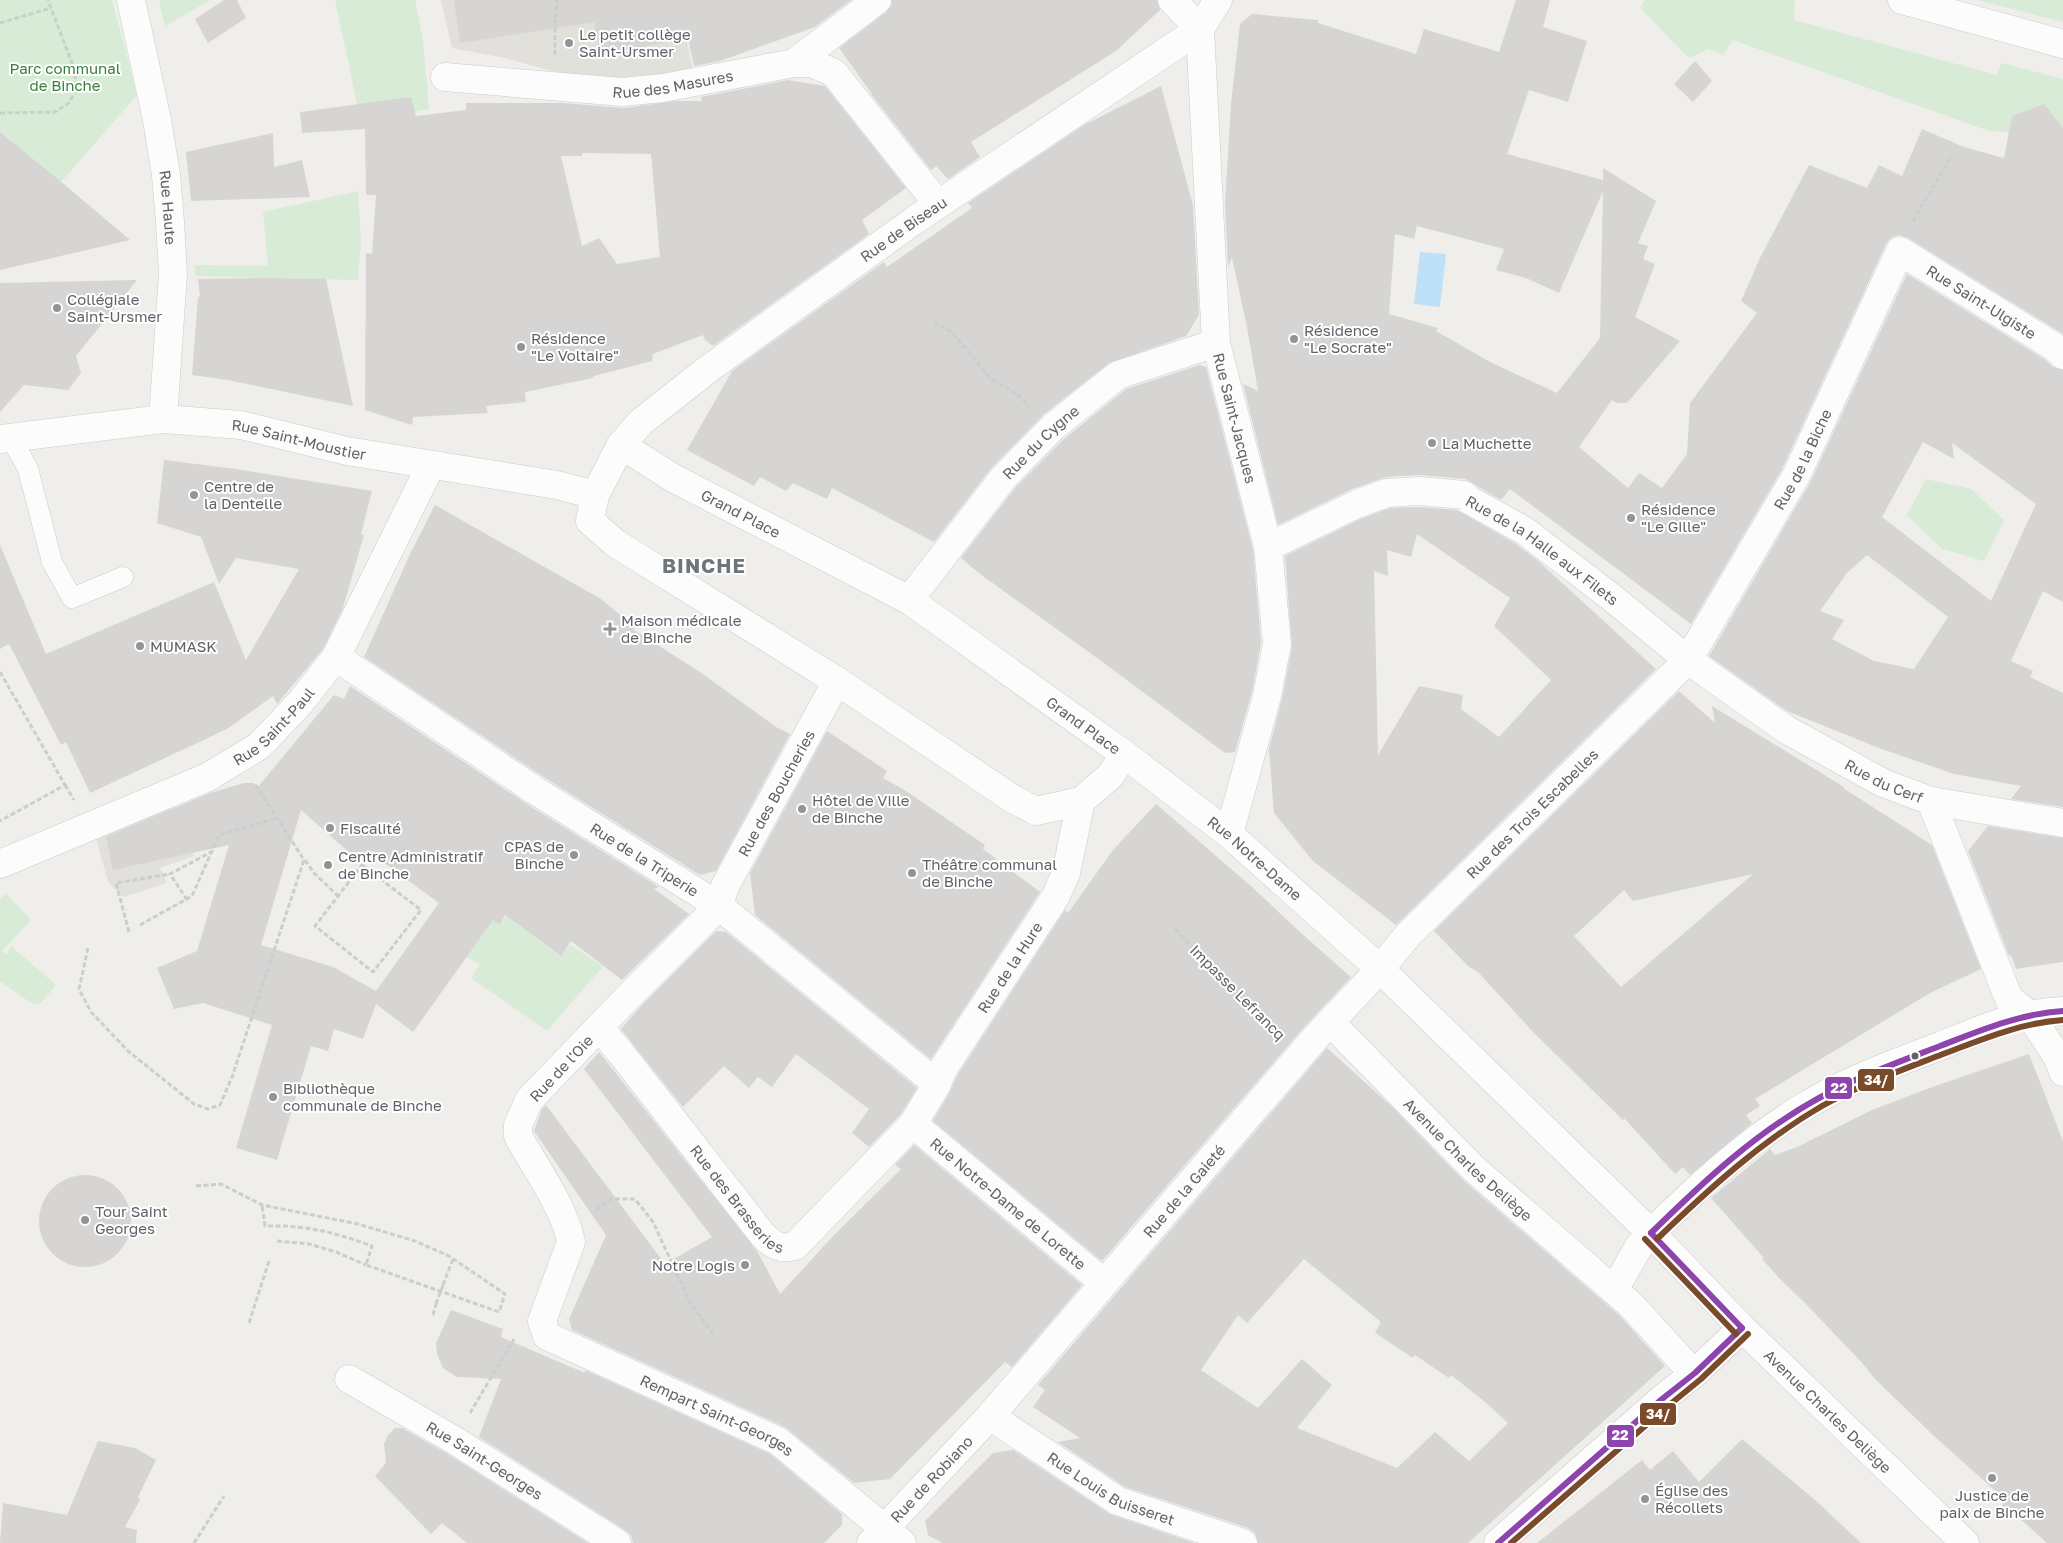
<svg xmlns="http://www.w3.org/2000/svg" width="2063" height="1543" font-family="'Golos Text',sans-serif">
	<rect width="100%" height="100%" fill="#efeeea"/>
	<g fill="#e2e0da">
		<path d="M441,0H678L693,70L625,83L573,77L505,58L452,48Z"/>
		<path d="M175,807L194,856L160,868L167,883L123,897L108,882L95,835Z"/>
	</g>
	<g fill="#d8ebd6">
		<path d="M0,0H112L137,95L61,182L9,139L0,149Z"/>
		<path d="M159,0H210L165,26Z"/>
		<path d="M335,0H415L423,40L429,109L361,122Z"/>
		<path d="M1645,0H1795L1794,20L1997,75L2001,63L2063,79V128L2044,104L2012,116L2009,132L1989,131L1733,40L1723,55L1709,49L1689,58L1640,8Z"/>
		<path d="M1977,0H2063V22Z"/>
		<path d="M358,191L361,241L358,280L195,276V265L268,266L263,212Z"/>
		<path d="M1926,479L1971,489L2004,520L1984,561L1942,549L1907,515Z"/>
		<path d="M6,894L31,920L2,951L7,955L11,946L56,985L41,1003L34,1005L0,981V899Z"/>
		<path d="M486,915L500,925L506,916L560,956L570,945L603,966L547,1031L471,978L480,964L466,957Z"/>
	</g>
	<path fill="#bfe0f9" d="M1420,252L1446,254L1440,307L1414,304Z"/>
	<g fill="#d6d5d3" fill-rule="evenodd">
		<path d="M224,0H237L246,18L208,43L195,19Z"/>
		<path d="M454,0H851L815,27L720,61L694,66L688,38L600,55L594,22L460,43Z"/>
		<path d="M892,0H1157L1160,10L1116,51L971,142L980,157L948,179L936,166L931,170L871,94H872L839,48L886,12L891,6Z"/>
		<path d="M1516,0H1550L1543,27L1587,41L1568,102L1529,90L1507,154L1603,180V168L1656,201L1638,243L1648,246L1643,259L1655,264L1635,317L1680,341L1627,403H1616L1612,400L1579,447L1628,488L1639,473L1662,488L1687,454L1690,403L1757,313L1741,301L1760,258L1809,165L1867,188L1879,165L1902,176L1922,129L1964,147L2004,158L2012,116L2044,104L2063,128V334L1908,238L1899,235L1891,238L1886,244L1782,469L1691,624L1510,489L1501,500L1465,479L1420,475L1386,477L1350,490L1278,525L1243,384L1258,391L1247,327L1232,258L1228,266L1225,204L1231,104L1240,24L1252,14L1318,20V23L1416,54L1424,29L1499,52ZM1603,191L1600,338L1557,393L1492,363L1436,331L1438,328L1389,314L1395,234L1414,239L1417,226L1504,249L1496,270L1526,278L1559,293Z"/>
		<path d="M1695,61L1712,81L1693,102L1674,84Z"/>
		<path d="M788,80L825,86L906,188L862,220L869,234L713,346L705,340L703,335L653,354L652,361L594,376L593,378L525,392L526,402L486,406L488,413L413,417L412,425L365,410L366,253L372,254L376,195H366L365,129L302,133L300,112L411,97L416,116L466,110V103H563L623,108L676,101H702L701,97ZM582,153L651,154L660,257L617,264L599,238L582,246L561,156H582Z"/>
		<path d="M1161,86L1193,205L1199,315L1186,336L1109,363L1043,415L992,467L934,542L832,488L827,499L793,483L786,491L760,477L754,486L687,450L732,371L884,262L887,267L972,208L968,203L1084,125Z"/>
		<path d="M0,132L59,180L130,240L0,270Z"/>
		<path d="M273,133L274,167L302,160L310,197L191,201L186,152Z"/>
		<path d="M1907,274L2044,359L2053,367L2063,370V602L2043,591L2011,661L2033,671L2030,677L2063,693V807L2011,799L2021,786L1954,774L1879,748L1787,711L1709,656L1810,483ZM1923,442L1954,459L1952,443L2036,504L1991,601L1882,517ZM1867,555L1948,617L1914,669L1874,661L1832,639L1844,620L1820,611L1847,573Z"/>
		<path d="M260,278L326,279L353,406L228,380L192,375L198,296L200,298L198,279Z"/>
		<path d="M137,280L76,356L81,373L68,390L24,385L0,412V283Z"/>
		<path d="M1200,365L1206,367L1253,550L1261,643L1252,692L1235,752L1225,753L1104,663L980,574L961,558L1016,487L1064,439L1126,389Z"/>
		<path d="M164,460L236,469L372,491L361,534L364,535L343,608L323,649L277,704L273,696L227,729L90,793L66,742L61,745L9,644L0,649V545L46,654L214,582L246,660L299,569L236,558L219,584L201,537L157,523Z"/>
		<path d="M435,505L601,599L635,627L634,630L700,672L776,727L790,734L716,871L700,875L545,778L364,657L410,554Z"/>
		<path d="M1419,507L1457,510L1516,544L1536,559L1656,669L1396,925L1313,861L1274,813L1269,749L1282,699L1292,647L1285,556L1363,518L1390,508ZM1417,534L1510,598L1494,626L1551,680L1499,737L1461,709L1463,695L1419,686L1378,755L1374,571L1388,576L1387,550L1411,557Z"/>
		<path d="M350,686L527,804L659,887L654,889L689,914L622,980L571,941L561,956L505,915L500,925L493,920L413,1032L376,1004L363,1039L334,1029L328,1051L311,1046L277,1160L236,1148L272,1025L203,1003L174,1009L157,968L197,951L229,845L113,870L106,837L210,793L244,783H254L257,788L334,695L344,699ZM301,810L359,861L369,852L439,903L376,991L333,967L261,945Z"/>
		<path d="M1679,691L1715,723L1712,706L1844,787L1843,788L1932,845L1981,969L1930,993L1755,1099L1760,1106L1746,1115L1752,1123L1690,1175L1683,1167L1675,1174L1624,1118L1623,1120L1534,1033L1478,972L1469,967L1434,931ZM1753,874L1621,987L1574,936L1624,890L1633,901Z"/>
		<path d="M827,731L887,771L883,778L906,791L985,845L983,849L1040,892L931,1059L755,915L750,873Z"/>
		<path d="M1156,804L1252,887L1301,933L1351,977L1304,1027L1102,1261L933,1121L950,1092L957,1076L1065,910L1068,913L1113,850Z"/>
		<path d="M1988,826L2063,838V962L2016,969L2011,955L2009,956L1968,851Z"/>
		<path d="M716,931L726,932L917,1088L901,1114L869,1147L852,1133L869,1109L796,1054L772,1087L758,1077L749,1088L724,1066L683,1107L621,1029L642,1005Z"/>
		<path d="M1327,1048L1390,1105L1464,1181L1620,1316L1665,1366L1468,1543H1258L1255,1533L1248,1528L1125,1487L1058,1442L1080,1438L1033,1407L1045,1390L1038,1385ZM1304,1259L1381,1322L1375,1333L1413,1358L1415,1355L1449,1378L1451,1375L1484,1401L1508,1423L1469,1461L1435,1432L1397,1468L1297,1428L1332,1385L1302,1359L1258,1408L1201,1370L1238,1315L1247,1323Z"/>
		<path d="M599,1052L757,1251L780,1294L834,1235L901,1169L895,1165L914,1145L1082,1285L1012,1367L1005,1362L890,1479L854,1483L785,1427L572,1330L569,1319L606,1235L534,1131L542,1109L546,1105L665,1264L712,1237L584,1069Z"/>
		<path d="M2029,1054L2063,1141V1543H2047L2018,1517H2002L2003,1498L1933,1435L1875,1379L1864,1365L1806,1304L1780,1279L1762,1259L1764,1258L1711,1198L1770,1149L1775,1155L1797,1147L1872,1110L1938,1085Z"/>
		<circle cx="85" cy="1221" r="46"/>
		<path d="M451,1310L503,1329L501,1337L585,1373V1370L770,1454L842,1514V1525L824,1543H633L631,1535L625,1530L479,1437L501,1379L457,1377L443,1368L437,1354L436,1343Z"/>
		<path d="M395,1428H402L446,1453L588,1543H467L442,1523L431,1534L375,1476L386,1463L384,1444L388,1435Z"/>
		<path d="M1742,1439L1815,1500L1861,1543H1537L1642,1460L1650,1470L1673,1451L1699,1482Z"/>
		<path d="M98,1441L135,1448L156,1460L138,1497L140,1500L125,1527L137,1530L136,1543H0L3,1503L67,1515Z"/>
		<path d="M1013,1450L1110,1514L1194,1543H942L928,1535L925,1521L993,1453Z"/>
	</g>
	<g fill="none" stroke-linecap="round" stroke-linejoin="round">
		<g stroke="#cbcccc" stroke-width="21">
			<path id="service" d="M11,438L28,469L52,562L72,598L123,577"/>
		</g>
		<g stroke="#cbcccc" stroke-width="29">
			<g id="pedestrian">
				<path id="s1" d="M1330,1022L1474,1169L1631,1305L1684,1363"/>
				<path d="M1614,1290L1638,1248L1651,1233"/>
			</g>
		</g>
		<g stroke="#cbcccc" stroke-width="29">
			<g id="minor">
				<path id="s2" d="M131,0L157,120L166,175L170,222L173,274L163,419"/>
				<path d="M1172,0L1200,29"/>
				<path id="s3" d="M1218,0L1200,29L1216,343L1268,547L1277,644L1267,696L1229,834"/>
				<path d="M1902,0L2063,44"/>
				<path d="M794,63H812L834,73L938,204"/>
				<path id="s4" d="M445,77L622,92L663,88L794,63L877,0"/>
				<path id="s5" d="M0,439L163,419L241,425L347,451L557,485L595,495"/>
				<path id="s6" d="M621,445L673,478L909,600L1124,754L1229,834L1380,969L1651,1233"/>
				<path id="s7" d="M1268,547L1357,504L1387,493L1419,491L1464,495L1469,500L1525,531L1611,597L1688,660L1787,730L1883,783L1931,801L2009,999L2030,1015L2058,1058L2063,1072"/>
				<path id="s8" d="M909,600L1004,477L1053,427L1118,375L1216,343"/>
				<path id="s9" d="M336,657L536,791L719,906L937,1084"/>
				<path id="s10" d="M837,681L725,886L719,906L631,994L529,1100L518,1125V1136C535,1167 565,1208 571,1242L542,1321L547,1336L778,1441L902,1543"/>
				<path id="s11" d="M1124,754L1111,775L1081,801L1036,811L1013,799L837,681L615,543L590,521L595,495L621,445L641,422L707,370L912,222L1200,29"/>
				<path d="M1931,801L2063,823"/>
				<path id="s12" d="M0,864L208,777L259,746L299,704L336,657L431,465"/>
				<path id="s13" d="M599,1027L620,1052L762,1234C772,1245 780,1250 795,1246L913,1124L937,1084L943,1069L1056,896L1066,873L1081,801"/>
				<path id="s14" d="M913,1124L1103,1282"/>
				<path id="s15" d="M349,1379L454,1440L617,1543"/>
				<path id="s16" d="M990,1416L1118,1501L1243,1543"/>
				<path id="s17" d="M871,1543L990,1416L1316,1037L1380,969L1408,935L1688,660L1796,476L1900,251L2053,346L2063,355"/>
			</g>
		</g>
		<g stroke="#cacacb" stroke-width="29">
			<g id="secondary">
				<path d="M1498,1543L1662,1399L1695,1373L1742,1328"/>
				<path d="M1965,1543L1742,1328L1651,1233C1698,1187 1745,1143 1802,1108C1845,1081 1893,1064 1940,1046C1980,1030 2019,1012 2063,1011"/>
			</g>
		</g>
		<g stroke="#cacfcc" stroke-width="3" stroke-dasharray="5 2.5" stroke-linecap="butt">
			<path d="M0,23L51,8"/>
			<path d="M555,55V25L557,0"/>
			<path d="M0,113L55,112L69,103L76,90L75,71L48,0"/>
			<path d="M1913,221L1952,155"/>
			<path d="M934,322L952,332L991,379L1014,392L1030,406"/>
			<path d="M0,672L65,785L0,821"/>
			<path d="M65,785L74,800"/>
			<path d="M305,860L314,873L338,896"/>
			<path d="M362,865L421,910L373,972L315,926Z"/>
			<path d="M187,900L170,874L211,852"/>
			<path d="M140,925L192,896L219,835L277,818"/>
			<path d="M1175,929L1231,989L1278,1034"/>
			<path d="M129,932L116,883L170,874"/>
			<path d="M88,948L79,989L91,1012L128,1051L194,1104L208,1109L220,1105L232,1077L304,860L256,785"/>
			<path d="M196,1186L221,1184L262,1205L358,1224L415,1241L449,1256L505,1294L499,1312L366,1265L372,1246C333,1232 306,1225 265,1226L262,1205"/>
			<path d="M596,1210L611,1199H635L653,1222L690,1302L714,1336"/>
			<path d="M277,1241L309,1244L336,1252L366,1265"/>
			<path d="M443,1285L453,1259"/>
			<path d="M433,1315L436,1304"/>
			<path d="M249,1323L269,1261"/>
			<path d="M470,1413L514,1339"/>
			<path d="M194,1543L224,1496"/>
		</g>
		<use href="#service" stroke="#fdfcfc" stroke-width="20"/>
		<use href="#pedestrian" stroke="#fdfcfc" stroke-width="28"/>
		<use href="#minor" stroke="#fdfcfc" stroke-width="28"/>
		<use href="#secondary" stroke="#fdfcfc" stroke-width="28"/>
		<path stroke="#cacfcc" stroke-width="3" stroke-dasharray="5 2.5" stroke-linecap="butt" d="M436,1304L443,1285"/>
		<g stroke="#fff" stroke-width="10">
			<g id="bus-1">
				<path d="M1651,1233C1702,1183 1755,1133 1819,1098C1857,1077 1899,1062 1940,1046C1981,1030 2019,1014 2063,1011"/>
				<path d="M1651,1233L1742,1328"/>
				<path d="M1498,1543L1662,1399L1695,1373L1742,1328"/>
			</g>
		</g>
		<g stroke="#fff" stroke-width="10">
			<g id="bus-2">
				<path d="M1645,1239L1736,1334"/>
				<path d="M1657,1239C1708,1190 1760,1142 1822,1106C1860,1085 1902,1070 1943,1054C1983,1039 2020,1023 2063,1020"/>
				<path d="M1511,1543L1668,1406L1701,1379L1748,1334"/>
			</g>
		</g>
		<use href="#bus-1" stroke="#8e44ad" stroke-width="6"/>
		<use href="#bus-2" stroke="#7a4b2a" stroke-width="6"/>
	</g>
	<g fill="#919496" stroke="#fff" stroke-width="2">
		<circle cx="569" cy="43" r="5"/>
		<circle cx="57" cy="308" r="5"/>
		<circle cx="1294" cy="339" r="5"/>
		<circle cx="521" cy="347" r="5"/>
		<circle cx="1432" cy="443" r="5"/>
		<circle cx="194" cy="495" r="5"/>
		<circle cx="1631" cy="518" r="5"/>
		<path d="M607.5 621.5h5v5h5v5h-5v5h-5v-5h-5v-5h5z"/>
		<circle cx="140" cy="646" r="5"/>
		<circle cx="802" cy="809" r="5"/>
		<circle cx="330" cy="828" r="5"/>
		<circle cx="574" cy="855" r="5"/>
		<circle cx="328" cy="865" r="5"/>
		<circle cx="912" cy="873" r="5"/>
		<circle cx="273" cy="1097" r="5"/>
		<circle cx="85" cy="1220" r="5"/>
		<circle cx="745" cy="1265" r="5"/>
		<circle cx="1992" cy="1478" r="5"/>
		<circle cx="1645" cy="1499" r="5"/>
	</g>
	<circle fill="#5f6368" stroke="#fff" stroke-width="2" cx="1915" cy="1056" r="4.5"/>
	<g text-anchor="middle" dominant-baseline="central" stroke-width="4" stroke-linejoin="round" paint-order="stroke">
		<g font-size="15" fill="#5f6368" stroke="#fff" text-anchor="start">
			<text x="579" y="34">Le petit collège<tspan x="579" dy="17">Saint-Ursmer</tspan></text>
			<text x="67" y="299">Collégiale<tspan x="67" dy="17">Saint-Ursmer</tspan></text>
			<text x="1304" y="330">Résidence<tspan x="1304" dy="17">"Le Socrate"</tspan></text>
			<text x="531" y="338">Résidence<tspan x="531" dy="17">"Le Voltaire"</tspan></text>
			<text x="1442" y="443">La Muchette</text>
			<text x="204" y="486">Centre de<tspan x="204" dy="17">la Dentelle</tspan></text>
			<text x="1641" y="509">Résidence<tspan x="1641" dy="17">"Le Gille"</tspan></text>
			<text x="621" y="620">Maison médicale<tspan x="621" dy="17">de Binche</tspan></text>
			<text x="150" y="646">MUMASK</text>
			<text x="812" y="800">Hôtel de Ville<tspan x="812" dy="17">de Binche</tspan></text>
			<text x="340" y="828">Fiscalité</text>
			<text x="564" y="846" text-anchor="end">CPAS de<tspan x="564" dy="17">Binche</tspan></text>
			<text x="338" y="856">Centre Administratif<tspan x="338" dy="17">de Binche</tspan></text>
			<text x="922" y="864">Théâtre communal<tspan x="922" dy="17">de Binche</tspan></text>
			<text x="283" y="1088">Bibliothèque<tspan x="283" dy="17">communale de Binche</tspan></text>
			<text x="95" y="1211">Tour Saint<tspan x="95" dy="17">Georges</tspan></text>
			<text x="735" y="1265" text-anchor="end">Notre Logis</text>
			<text x="1655" y="1490">Église des<tspan x="1655" dy="17">Récollets</tspan></text>
			<text x="1992" y="1495" text-anchor="middle">Justice de<tspan x="1992" dy="17">paix de Binche</tspan></text>
		</g>
		<g font-size="15" fill="#348238" stroke="#fff">
			<text x="65" y="68">Parc communal<tspan x="65" dy="17">de Binche</tspan></text>
		</g>
		<g font-size="15" fill="#5f6368" stroke="#fff">
			<text stroke="none"><textPath href="#s4" startOffset="229">Rue des Masures</textPath></text>
			<text stroke="none"><textPath href="#s2" startOffset="211">Rue Haute</textPath></text>
			<text stroke="none"><textPath href="#s11" startOffset="1082">Rue de Biseau</textPath></text>
			<text stroke="none"><textPath href="#s17" startOffset="1761">Rue Saint-Ulgiste</textPath></text>
			<text stroke="none"><textPath href="#s3" startOffset="426">Rue Saint-Jacques</textPath></text>
			<text stroke="none"><textPath href="#s5" startOffset="302">Rue Saint-Moustier</textPath></text>
			<text stroke="none"><textPath href="#s8" startOffset="206">Rue du Cygne</textPath></text>
			<text stroke="none"><textPath href="#s17" startOffset="1435">Rue de la Biche</textPath></text>
			<text stroke="none"><textPath href="#s6" startOffset="138">Grand Place</textPath></text>
			<text stroke="none"><textPath href="#s7" startOffset="304">Rue de la Halle aux Filets</textPath></text>
			<text stroke="none"><textPath href="#s12" startOffset="309">Rue Saint-Paul</textPath></text>
			<text stroke="none"><textPath href="#s6" startOffset="542">Grand Place</textPath></text>
			<text stroke="none"><textPath href="#s7" startOffset="718">Rue du Cerf</textPath></text>
			<text transform="translate(776 793) rotate(-61)">Rue des Boucheries</text>
			<text stroke="none"><textPath href="#s17" startOffset="985">Rue des Trois Escabelles</textPath></text>
			<text stroke="none"><textPath href="#s6" startOffset="759">Rue Notre-Dame</textPath></text>
			<text stroke="none"><textPath href="#s9" startOffset="369">Rue de la Triperie</textPath></text>
			<text stroke="none"><textPath href="#s13" startOffset="655">Rue de la Hure</textPath></text>
			<text transform="translate(1238 992) rotate(45)">Impasse Lefrancq</text>
			<text transform="translate(561 1068) rotate(-47)">Rue de l'Oie</text>
			<text stroke="none"><textPath href="#s1" startOffset="195">Avenue Charles Deliège</textPath></text>
			<text stroke="none"><textPath href="#s17" startOffset="471">Rue de la Gaieté</textPath></text>
			<text stroke="none"><textPath href="#s13" startOffset="221">Rue des Brasseries</textPath></text>
			<text stroke="none"><textPath href="#s14" startOffset="124">Rue Notre-Dame de Lorette</textPath></text>
			<text transform="translate(1828 1411) rotate(44)">Avenue Charles Deliège</text>
			<text stroke="none"><textPath href="#s10" startOffset="971">Rempart Saint-Georges</textPath></text>
			<text stroke="none"><textPath href="#s15" startOffset="158">Rue Saint-Georges</textPath></text>
			<text stroke="none"><textPath href="#s17" startOffset="88">Rue de Robiano</textPath></text>
			<text stroke="none"><textPath href="#s16" startOffset="142">Rue Louis Buisseret</textPath></text>
		</g>
		<g font-size="20" font-weight="bold" letter-spacing="1" fill="#70757a" stroke="#fff">
			<text x="704" y="565">BINCHE</text>
		</g>
	</g>
	<g stroke="#fff" stroke-width="2">
		<rect x="1857" y="1068" width="38" height="24" rx="5" fill="#7a4b2a"/>
		<rect x="1824" y="1076" width="29" height="24" rx="5" fill="#8e44ad"/>
		<rect x="1639" y="1402" width="38" height="24" rx="5" fill="#7a4b2a"/>
		<rect x="1606" y="1424" width="29" height="24" rx="5" fill="#8e44ad"/>
	</g>
	<g font-size="14" text-anchor="middle" font-weight="bold" fill="#fff">
		<text x="1876" y="1085">34/</text>
		<text x="1839" y="1093">22</text>
		<text x="1658" y="1419">34/</text>
		<text x="1620" y="1440">22</text>
	</g>
</svg>
